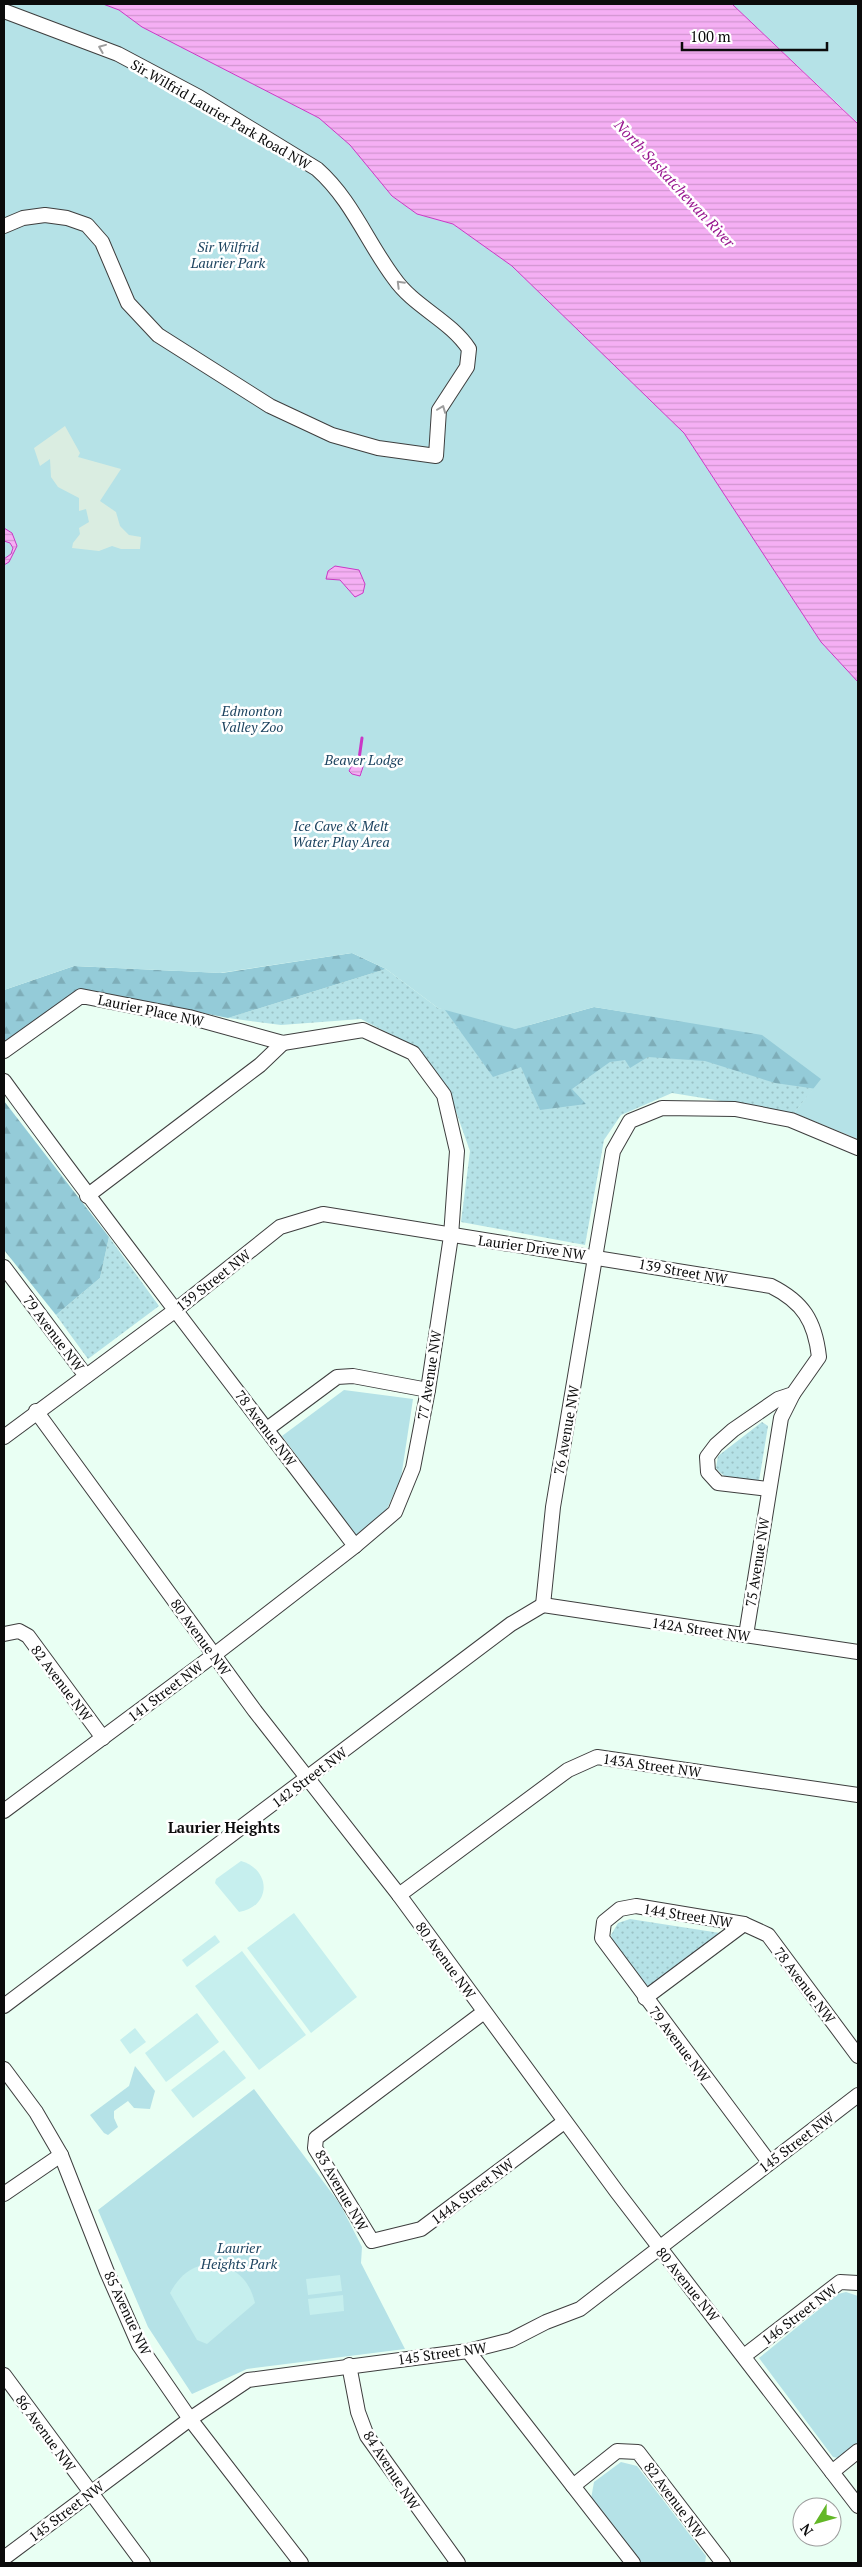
<svg xmlns="http://www.w3.org/2000/svg" width="862" height="2567" font-family="'PT Serif',serif">
	<defs>
		<pattern id="grass-dots" width="8" height="8" patternUnits="userSpaceOnUse" patternTransform="scale(1.25)"><rect width="8" height="8" fill="#b5e2e7"/><path d="M2 2h.1M6 6h.1" fill="none" stroke="#9ac1c5" stroke-width="1.8" stroke-linecap="round"/></pattern>
		<pattern id="forest-firs" width="22" height="20" patternUnits="userSpaceOnUse" patternTransform="scale(1.25)"><rect width="22" height="20" fill="#94cbd8"/><path d="M5 1l3.5 6h-7zM16 11l3.5 6h-7z" fill="#7eadb8"/></pattern>
		<pattern id="water-rules" width="6" height="5" patternUnits="userSpaceOnUse" patternTransform="scale(1.25)"><rect width="6" height="5" fill="#f5aff4"/><path d="M0 2.5h6" fill="none" stroke="#d195d0"/></pattern>
	</defs>
	<rect width="100%" height="100%" fill="#e9fff3"/>
	<g fill="url(#grass-dots)">
		<path d="M386,969L438,1008L822,1079L794,1113L672,1093L621,1115L604,1140L585,1245L461,1222L470,1151L449,1092L417,1048L361,1019L281,1025L228,1018Z"/>
		<path d="M109,1237L159,1306L88,1359L56,1315L100,1278Z"/>
		<path d="M762,1422L768,1426L759,1481C741,1481 728,1483 716,1468L718,1456Z"/>
		<path d="M630,1919L720,1933L647,1990L613,1942L611,1935L618,1923Z"/>
	</g>
	<g fill="url(#forest-firs)">
		<path d="M736,929L831,1091L775,1083L705,1061L648,1057L630,1068L625,1060L610,1062L572,1089L586,1104L540,1110L521,1067L493,1077L430,989L515,1029L594,1007L708,1025Z"/>
		<path d="M352,953L386,969L228,1018L84,989L4,1046V990L74,966L222,973Z"/>
		<path d="M4,1101L109,1237L100,1278L56,1315L4,1250Z"/>
	</g>
	<g fill="#b5e2e7">
		<path d="M4,4H103L119,10L142,27L319,118L350,145L392,196L417,214L453,224L512,266L684,433L821,642L858,682V1139L794,1113L821,1079L762,1035L594,1007L515,1029L438,1008L386,969L352,953L220,973L74,966L4,990V231L17,229L12,219L4,220Z"/>
		<path d="M732,4H858V123Z"/>
		<path d="M344,1390L413,1399L401,1478L386,1511L356,1535L282,1436Z"/>
		<path d="M135,2066L155,2091L150,2109L134,2108L128,2101L114,2111V2118L118,2127L108,2135L104,2133L90,2115L129,2086Z"/>
		<path d="M254,2089L340,2204L362,2247L361,2263L405,2349L247,2369L192,2394L148,2327L98,2210Z"/>
		<path d="M846,2292L858,2296V2442L838,2458L833,2457L759,2358L838,2294Z"/>
		<path d="M621,2462L637,2466L706,2556L705,2563H640L591,2499L594,2482Z"/>
	</g>
	<g fill="#c6efee">
		<path d="M241,1861C272,1870 271,1907 239,1912L215,1883L216,1879Z"/>
		<path d="M294,1913L357,1997L311,2033L247,1948Z"/>
		<path d="M215,1935L220,1942L187,1967L182,1960Z"/>
		<path d="M242,1951L306,2035L259,2070L195,1986Z"/>
		<path d="M197,2013L219,2042L166,2082L145,2053Z"/>
		<path d="M135,2028L146,2042L130,2054L120,2040Z"/>
		<path d="M224,2050L246,2078L193,2118L171,2090Z"/>
		<path d="M213,2263C237,2269 249,2279 255,2303L207,2344L197,2340L170,2293C181,2273 192,2266 213,2263Z"/>
		<path d="M340,2275L342,2291L308,2295L306,2279Z"/>
		<path d="M343,2295L344,2311L310,2315L308,2299Z"/>
	</g>
	<path fill="#daede1" d="M65,426L80,453L78,457L121,469L100,501L116,512L120,526L129,535L141,537L140,549H121L112,546L99,551L72,548L73,543L80,534L79,528L89,522L86,509L79,511V498L58,487L51,477L50,459L40,466L34,448Z"/>
	<g fill="url(#water-rules)" stroke="#ca38c6">
		<path d="M103,4H732L858,124V682L821,642L684,433L512,266L453,224L417,214L392,196L350,145L319,118L142,27L119,10Z"/>
		<path d="M4,528L12,533L17,546L9,562L4,565V559L11,554L13,548L10,543L4,541Z"/>
		<path d="M335,566L359,570L365,584L363,593L355,597L340,580L326,579L328,571Z"/>
		<path d="M355,759L362,761L363,767L360,776L352,774L349,771Z"/>
	</g>
	<g fill="none" stroke-linecap="round" stroke-linejoin="round">
		<path stroke="#ca38c6" stroke-width="3" d="M359,759L362,738"/>
		<g stroke="#3e3e3e" stroke-width="16">
			<g id="minor">
				<path d="M4,11L118,54L199,97L317,169C352,200 367,242 394,278C414,307 450,320 469,349L467,367L439,410L436,456L378,448L332,435L270,406L158,335L128,303L102,242L87,225L67,218L45,215L23,218L4,226"/>
				<path d="M4,1051L81,996L189,1017L283,1043L363,1030L413,1053L444,1095L457,1151L451,1236L428,1390L413,1468L395,1512L355,1546L214,1655L4,1811"/>
				<path d="M4,1081C118,1238 238,1391 355,1546"/>
				<path d="M87,1196L260,1065L283,1043"/>
				<path d="M4,1267L86,1376"/>
				<path d="M36,1411L255,1711L399,1895L617,2192L858,2506"/>
				<path d="M267,1429L337,1377L353,1376L428,1390"/>
				<path d="M4,1437L177,1309L280,1227L323,1214L771,1286C803,1302 815,1321 819,1357L793,1394L778,1399L733,1430L716,1445L707,1457L708,1472L718,1483L768,1489"/>
				<path d="M543,1605L553,1507L613,1151L630,1121L662,1108L735,1109L791,1120L858,1148"/>
				<path d="M543,1605L858,1652"/>
				<path d="M4,1634L19,1631L28,1636L103,1738"/>
				<path d="M746,1635L781,1418L793,1394"/>
				<path d="M399,1895L568,1770L597,1757L858,1795"/>
				<path d="M645,1998L744,1924"/>
				<path d="M4,2006L511,1624L543,1605"/>
				<path d="M484,2012L316,2138L315,2148L372,2241L421,2229L564,2122"/>
				<path d="M4,2069L36,2112L61,2155L107,2272L139,2345L190,2419L301,2563"/>
				<path d="M769,2162L602,1938L604,1922L620,1909L636,1906L744,1924L768,1935L858,2056"/>
				<path d="M4,2194L61,2155"/>
				<path d="M468,2351L633,2563"/>
				<path d="M744,2356L840,2282L858,2283"/>
				<path d="M349,2365L358,2412L367,2436L458,2563"/>
				<path d="M4,2375L143,2563"/>
				<path d="M832,2472L858,2451"/>
				<path d="M573,2486L617,2451L638,2452L723,2563"/>
				<path d="M4,2558L190,2419L248,2380L468,2351L511,2340L546,2322L580,2309L858,2095"/>
			</g>
		</g>
		<use href="#minor" stroke="#fff" stroke-width="14"/>
	</g>
	<defs><path id="oneway-chevron" d="M-2-3.5L2.5 0L-2 3.5" fill="none" stroke-width="1.6" stroke-linecap="round" stroke-linejoin="round" transform="scale(1.25)"/></defs>
	<g stroke="#9d9d9d">
		<use href="#oneway-chevron" transform="translate(102 48) rotate(-158)"/>
		<use href="#oneway-chevron" transform="translate(400 284) rotate(-135)"/>
		<use href="#oneway-chevron" transform="translate(442 409) rotate(-69)"/>
	</g>
	<g text-anchor="middle" dominant-baseline="central" stroke-width="5" stroke-linejoin="round" paint-order="stroke">
		<g font-size="14" fill="#0b0b0b" stroke="#fff">
			<text transform="translate(221 114) rotate(30)">Sir Wilfrid Laurier Park Road NW</text>
			<text transform="translate(151 1010) rotate(12)">Laurier Place NW</text>
			<text transform="translate(532 1247) rotate(8)">Laurier Drive NW</text>
			<text transform="translate(683 1271) rotate(10)">139 Street NW</text>
			<text transform="translate(213 1280) rotate(-38)">139 Street NW</text>
			<text transform="translate(54 1333) rotate(53)">79 Avenue NW</text>
			<text transform="translate(429 1375) rotate(-81)">77 Avenue NW</text>
			<text transform="translate(266 1428) rotate(53)">78 Avenue NW</text>
			<text transform="translate(566 1430) rotate(-80)">76 Avenue NW</text>
			<text transform="translate(757 1562) rotate(-81)">75 Avenue NW</text>
			<text transform="translate(701 1629) rotate(8)">142A Street NW</text>
			<text transform="translate(201 1637) rotate(54)">80 Avenue NW</text>
			<text transform="translate(62 1683) rotate(53)">82 Avenue NW</text>
			<text transform="translate(165 1691) rotate(-37)">141 Street NW</text>
			<text transform="translate(652 1765) rotate(8)">143A Street NW</text>
			<text transform="translate(309 1777) rotate(-37)">142 Street NW</text>
			<text transform="translate(688 1915) rotate(9)">144 Street NW</text>
			<text transform="translate(446 1960) rotate(54)">80 Avenue NW</text>
			<text transform="translate(805 1985) rotate(53)">78 Avenue NW</text>
			<text transform="translate(680 2044) rotate(53)">79 Avenue NW</text>
			<text transform="translate(796 2142) rotate(-37)">145 Street NW</text>
			<text transform="translate(342 2190) rotate(60)">83 Avenue NW</text>
			<text transform="translate(472 2191) rotate(-37)">144A Street NW</text>
			<text transform="translate(688 2284) rotate(51)">80 Avenue NW</text>
			<text transform="translate(128 2313) rotate(65)">85 Avenue NW</text>
			<text transform="translate(799 2314) rotate(-37)">146 Street NW</text>
			<text transform="translate(442 2353) rotate(-8)">145 Street NW</text>
			<text transform="translate(46 2433) rotate(54)">86 Avenue NW</text>
			<text transform="translate(392 2470) rotate(57)">84 Avenue NW</text>
			<text transform="translate(675 2500) rotate(53)">82 Avenue NW</text>
			<text transform="translate(66 2511) rotate(-37)">145 Street NW</text>
		</g>
		<g font-size="14" font-style="italic" fill="#1d4460" stroke="#fff">
			<text x="228" y="246">Sir Wilfrid<tspan x="228" dy="16">Laurier Park</tspan></text>
			<text x="252" y="710">Edmonton<tspan x="252" dy="16">Valley Zoo</tspan></text>
			<text x="364" y="759">Beaver Lodge</text>
			<text x="341" y="825">Ice Cave &amp; Melt<tspan x="341" dy="16">Water Play Area</tspan></text>
			<text x="239" y="2247">Laurier<tspan x="239" dy="16">Heights Park</tspan></text>
		</g>
		<g font-size="15" font-style="italic" fill="#991890" stroke="#fff">
			<text transform="translate(675 183) rotate(47)">North Saskatchewan River</text>
		</g>
		<g font-size="15" font-weight="bold" fill="#0b0b0b" stroke="#fff">
			<text x="224" y="1827">Laurier Heights</text>
		</g>
	</g>
	<rect width="862" height="2567" fill="none" stroke="#0b0b0b" stroke-width="10"/>
	<g transform="translate(817 2522) rotate(233)"><circle r="24" fill="#ffffff" stroke="#9d9d9d"/>
	<path d="M0-4L9 19L0 12L-9 19Z" fill="#63b727"/>
	<text y="-8" font-size="14" font-weight="bold" text-anchor="middle" fill="#0b0b0b">N</text>
	</g>
	<path d="M682 42v8h145v-8" fill="none" stroke="#0b0b0b" stroke-width="2.5"/>
	<text x="690" y="42" font-size="15" fill="#0b0b0b" stroke="#ffffff" stroke-width="4" paint-order="stroke">100 m</text>
</svg>
